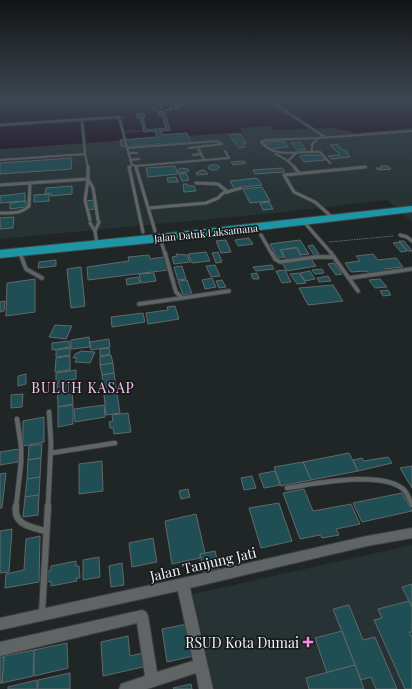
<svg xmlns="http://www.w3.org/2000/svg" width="412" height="689" font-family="'Playfair Display',serif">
	<rect width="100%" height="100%" fill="#202526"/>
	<g fill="#263234">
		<path d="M270,126L274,130L334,128L356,133L412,128V222L387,200L274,213L0,239V149L242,132L239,128Z"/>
		<path d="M412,545V689H214L193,594Z"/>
	</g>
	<path fill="#1a0015" d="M0,101H412V128L356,133L334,128L274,130L270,126L240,128L242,132L0,149Z"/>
	<g fill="#202526">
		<path d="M258,101H303L273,103L312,128L308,129L270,104L247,105L244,102Z"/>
		<path d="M158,112H165L170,130L161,131L163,134L187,133L188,135L157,137L155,131L126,133L127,139L123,140L119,120L114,119L84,122L87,142L82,143L79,122L0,127V123L127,115L128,118L122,119L125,130H143L140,118H137L136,114L144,113L145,117L143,118L146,130L166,128L162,116H159Z"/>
	</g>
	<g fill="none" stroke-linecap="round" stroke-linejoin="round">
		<g stroke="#ff96e7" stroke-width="1" stroke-dasharray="3 2" stroke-linecap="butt">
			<path d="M132,101L162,112L185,101"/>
			<path d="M158,101L162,111"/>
			<path d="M176,107L187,101"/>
			<path d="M169,110L177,108L190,101"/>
		</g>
	</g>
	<g fill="#1f4e55" stroke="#636869">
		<path d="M158,112H165L170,130L161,131L163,135L187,133L191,142L160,145V144L124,147V146H121L120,140L157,137L155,131L144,132L140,118H137L136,114L144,113L145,117H143L146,130L166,128L162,116H159Z"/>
		<path d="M240,134L247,143H242L245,147L239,148L229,135Z"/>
		<path d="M284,141L288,147L269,149L265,142Z"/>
		<path d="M300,142L306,150H297L291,143Z"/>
		<path d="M337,144L344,151L346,150L350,157L332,159L328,156L340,155L330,145Z"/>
		<path d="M304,155H321L325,160L304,162L300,156Z"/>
		<path d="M72,158L71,169L0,174V163Z"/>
		<path d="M244,161L246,163L233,165L231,162Z"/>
		<path d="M210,165H216L220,167L217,170H211L208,168Z"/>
		<path d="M175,166L178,174L148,177L146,168Z"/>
		<path d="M381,166H387L391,169L378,170L376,168H382Z"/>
		<path d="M180,168L188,169L189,171L181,173L177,171Z"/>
		<path d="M282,168L285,172L255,174L253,170Z"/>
		<path d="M204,170L208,174L197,175L196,173L199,172V171Z"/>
		<path d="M186,173L189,180L182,181L179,174Z"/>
		<path d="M176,177L178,182H168L167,178Z"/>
		<path d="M257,178L262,185L234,188L230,181Z"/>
		<path d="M183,184H187L188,186H194L196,191L184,192Z"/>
		<path d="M72,186V194L51,196V193L45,194L46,188Z"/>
		<path d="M262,187L270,201L250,203L243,189Z"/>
		<path d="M25,193V201L0,203V196Z"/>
		<path d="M49,194V201L34,202V195Z"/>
		<path d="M93,200L94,209L87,210L86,201Z"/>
		<path d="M26,201V207L10,209V203Z"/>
		<path d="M269,202L273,209L263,210L260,203Z"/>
		<path d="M14,217L13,228L0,229V218Z"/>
		<path d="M249,238L253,244L238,246L235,240Z"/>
		<path d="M226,240L231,252L221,253L216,241Z"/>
		<path d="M300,240L309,254L301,255L297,247L280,250L284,257L278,258L270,244Z"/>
		<path d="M399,241H404L412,251H408Z"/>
		<path d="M399,242L407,251L401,252L393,243Z"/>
		<path d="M313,245L319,254L314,255L308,246Z"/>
		<path d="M296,248L302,257L286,259L281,250Z"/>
		<path d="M206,252L210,261L192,263L188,254Z"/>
		<path d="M218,252L222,262L216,263L212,253Z"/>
		<path d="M176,254L187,255L190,262L174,264L172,257L177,256Z"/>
		<path d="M373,254L378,260L396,258L403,267L385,269L387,272L369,274L367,271L351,272L345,263L360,261L356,256Z"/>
		<path d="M149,255L150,259L164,257L168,270L88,280L87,267L129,261L128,257Z"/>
		<path d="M311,259L316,266L287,271L282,263Z"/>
		<path d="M56,260V266L38,268L39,262Z"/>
		<path d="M334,263L342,274L336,275L328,264Z"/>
		<path d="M215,265L220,276L211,277L206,266Z"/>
		<path d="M272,265L274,269L256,271L253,267Z"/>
		<path d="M182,266L186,279L178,280L174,267Z"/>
		<path d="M81,267L85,306L71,308L67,269Z"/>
		<path d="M322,269L324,273L315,274L312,270Z"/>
		<path d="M285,270L291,282L282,283L276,271Z"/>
		<path d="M310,271L315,279L305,281L300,273Z"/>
		<path d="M154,273L156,281L141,283L139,274Z"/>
		<path d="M257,273L259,279H253L251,274Z"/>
		<path d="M299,273L306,283L297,284L290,274Z"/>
		<path d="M328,276L331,281L319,282L317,278Z"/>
		<path d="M138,277L140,283L127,285L126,279Z"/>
		<path d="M212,278L216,287L205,289L202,280Z"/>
		<path d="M35,279V312L6,316L7,283Z"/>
		<path d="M380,279L387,287L375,288L369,280Z"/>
		<path d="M187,280L192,294L183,295L178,281Z"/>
		<path d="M222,280L226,287L219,288L216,281Z"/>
		<path d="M333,285L343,301L308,305L299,288Z"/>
		<path d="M388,290L391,295L383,296L380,291Z"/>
		<path d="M5,301L4,311L0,312V302Z"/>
		<path d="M175,306L179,319L148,324L146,313L168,310L167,307Z"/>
		<path d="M143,313L145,322L112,327L111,317Z"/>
		<path d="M55,325L72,326L66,339L49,337Z"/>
		<path d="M89,337L90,347L71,349V340Z"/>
		<path d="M109,339L110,347L91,350L90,342Z"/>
		<path d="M69,341L70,347L52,350V343Z"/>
		<path d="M70,348V355L56,357V350Z"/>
		<path d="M109,348L110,354L100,356V349Z"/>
		<path d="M80,351L95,352L90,363L75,362L77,358H73L76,353H79Z"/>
		<path d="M111,355L113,363L100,365V357Z"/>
		<path d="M70,356V370L55,372L56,358Z"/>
		<path d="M113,363L114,373L102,375L100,365Z"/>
		<path d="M76,370V379L56,382V373Z"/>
		<path d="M114,373L120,413L106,415L102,375Z"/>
		<path d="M26,374V384L18,386V376Z"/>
		<path d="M71,381L73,404L58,407L57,383Z"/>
		<path d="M23,394L22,407L11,408V395Z"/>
		<path d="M73,405V424L58,427V407Z"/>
		<path d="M104,405L105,417L75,422L74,409Z"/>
		<path d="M128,413L131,432L114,434L113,428H110L109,422L113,421L112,415Z"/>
		<path d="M44,417V442L23,446V421Z"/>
		<path d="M42,444L41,458L28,460L29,446Z"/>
		<path d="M19,449L18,462L0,465V452Z"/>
		<path d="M349,453L358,471L311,480L303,462Z"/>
		<path d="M388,457L392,463L358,471L353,460L362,458L364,461Z"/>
		<path d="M41,458L40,477L27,479L28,460Z"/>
		<path d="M102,461L103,491L79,494V464Z"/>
		<path d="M303,462L311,480L281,486L274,467Z"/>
		<path d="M412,466V488L400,468Z"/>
		<path d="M275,471L280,485L264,488L259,474Z"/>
		<path d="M6,473L2,508H0V474Z"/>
		<path d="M252,476L256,488L244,490L241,478Z"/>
		<path d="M40,477L39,495L25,497L27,479Z"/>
		<path d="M188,489L190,497L181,499L179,491Z"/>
		<path d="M304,489L313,511L351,504L360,524L336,529L339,535L322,538L320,535L300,539L283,493Z"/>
		<path d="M402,493L412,511L362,522L353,503Z"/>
		<path d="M39,495L38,515L23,517L25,497Z"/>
		<path d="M279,503L292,541L261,548L249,508Z"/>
		<path d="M196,514L205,553L200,554V558L172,564L165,521Z"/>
		<path d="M12,529L9,572L0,573V531Z"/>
		<path d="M40,536L39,582L5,588L6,574L24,570L26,539Z"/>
		<path d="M153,538L157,562L132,567L129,543Z"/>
		<path d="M215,551L220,570L204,573L200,554Z"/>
		<path d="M99,557L100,577L83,580V560Z"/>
		<path d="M76,561V566H79L80,578H76L77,581L51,586V581L47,582L48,571L51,570V566Z"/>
		<path d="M122,563L124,585L111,587L109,566Z"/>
		<path d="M412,584V607L402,587Z"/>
		<path d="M409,601L412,607V632H409L412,637V689H405L374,620L382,618L378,609Z"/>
		<path d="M349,605L363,640L375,637L397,689H376L371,677L361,680L333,609Z"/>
		<path d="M187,624L193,656L167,662L162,629Z"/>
		<path d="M342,631L355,665L327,673L315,638Z"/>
		<path d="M128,636L130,656L142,653L143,667L103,676L101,642Z"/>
		<path d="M67,643L68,668L34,676V650Z"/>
		<path d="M34,650L33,676L2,683L4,656Z"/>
		<path d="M0,657H4L2,683H0Z"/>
		<path d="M355,665L364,689H309L306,678Z"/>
		<path d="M70,673V689H38V680Z"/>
		<path d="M37,680V689H8V687Z"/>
		<path d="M191,684L192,689H174L173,688Z"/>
	</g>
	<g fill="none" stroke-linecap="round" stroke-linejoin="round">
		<g stroke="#3d4142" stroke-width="3">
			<g id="lane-far4">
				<path d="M272,102L325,137"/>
				<path d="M82,119L85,154"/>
				<path d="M0,125L119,117L127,148"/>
				<path d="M198,148L204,160"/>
				<path d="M312,152V144L319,138"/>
				<path d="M128,153H137"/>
				<path d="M276,154L288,161L295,168"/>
				<path d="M193,155L201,154"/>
				<path d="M0,160L85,154L88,168"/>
				<path d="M130,160L139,159"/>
				<path d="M288,161L297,152"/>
				<path d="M330,163L320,152C300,150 276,160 261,142L266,140L319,138L412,131"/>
				<path d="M134,165L137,168"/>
				<path d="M136,166L229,158L225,151"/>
				<path d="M129,168L132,165L127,148L217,141L222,144L189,148"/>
				<path d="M354,168L366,167"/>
			</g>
		</g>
		<g stroke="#3d4142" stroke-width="4.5">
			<g id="lane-far3">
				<path d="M88,167V179L93,188L98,220"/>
				<path d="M129,167L143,232"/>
				<path d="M136,167L155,231"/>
				<path d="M294,167L299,173"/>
				<path d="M196,183L218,184L228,192"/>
				<path d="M0,185L88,179L85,200L90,220"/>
				<path d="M149,208L206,203L218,198L223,193L241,188"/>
				<path d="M0,213C11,213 21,214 29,206L30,183"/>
				<path d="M333,218L315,202L294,192L284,175L365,167"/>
				<path d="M304,222L332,254"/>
				<path d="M90,223L95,231L97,244"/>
				<path d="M95,231L99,222"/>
				<path d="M261,235L272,254"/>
				<path d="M400,235L407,237L412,241"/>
				<path d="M160,238L165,254"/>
				<path d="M20,252L21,254"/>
			</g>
		</g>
		<g stroke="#3d4142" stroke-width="5.5">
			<g id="lane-far2">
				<path d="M20,253L26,269L42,278"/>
				<path d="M272,253L275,259L280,262L316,257H334"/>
				<path d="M331,253L358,291"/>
				<path d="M349,278L412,269"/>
				<path d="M182,298L229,291"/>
				<path d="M139,304L182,298L176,292L165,253"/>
			</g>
		</g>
		<g stroke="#3d4142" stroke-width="6">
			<g id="lane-far1">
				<path d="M51,453L115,443"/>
				<path d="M287,488C314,484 385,469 405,491C408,495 410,501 412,505"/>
				<path d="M16,507L21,463V445L17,419"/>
				<path d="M48,507L51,443L49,412"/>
			</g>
		</g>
		<g stroke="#3d4142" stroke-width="8">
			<g id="lane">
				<path d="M16,506C13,525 31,527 45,531"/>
				<path d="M42,613L48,506"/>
			</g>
		</g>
		<g stroke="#3d4142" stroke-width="2">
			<path id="street" d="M412,528V538L367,546L190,588L213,689H199L196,673L147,689H119L121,684L145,676L137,623L0,656V642L142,610L146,612L148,616L157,672L193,661L178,591L0,630V618L183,578L367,536Z"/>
		</g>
		<g stroke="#3d4142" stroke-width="2">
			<path id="highway" d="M412,206V212L160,242L0,258V250L160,234Z"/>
		</g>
		<path stroke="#666b6c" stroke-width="1" stroke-dasharray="1.5 1" stroke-linecap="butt" d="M329,242L394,236"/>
		<use href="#lane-far4" stroke="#5f6465" stroke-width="2"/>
		<use href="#lane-far3" stroke="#5f6465" stroke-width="3"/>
		<use href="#lane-far2" stroke="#5f6465" stroke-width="3.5"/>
		<use href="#lane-far1" stroke="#5f6465" stroke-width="4.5"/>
		<use href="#lane" stroke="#5f6465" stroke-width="6"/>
		<use href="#street" fill="#5f6465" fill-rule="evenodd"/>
		<use href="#highway" fill="#1d95a5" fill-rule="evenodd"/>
	</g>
	<linearGradient id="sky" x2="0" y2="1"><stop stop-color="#121415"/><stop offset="0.51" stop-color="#3c4652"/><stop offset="1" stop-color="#3c4652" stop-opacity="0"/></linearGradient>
	<rect width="412" height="197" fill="url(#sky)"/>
	<path fill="#fc86e3" stroke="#171b1c" stroke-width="1.5" d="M306 636h4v4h4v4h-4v4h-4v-4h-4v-4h4z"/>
	<g text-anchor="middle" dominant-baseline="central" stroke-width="3.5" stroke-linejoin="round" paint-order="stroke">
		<g font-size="10" fill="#f2f5f6" stroke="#171b1c">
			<text transform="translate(206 233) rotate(-6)">Jalan Datuk Laksamana</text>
		</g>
		<g font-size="14" letter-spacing="1" fill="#fcc6ee" stroke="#171b1c">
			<text x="83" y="387">BULUH KASAP</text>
		</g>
		<g font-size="14" fill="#f2f5f6" stroke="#171b1c">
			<text transform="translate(203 564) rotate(-13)">Jalan Tanjung Jati</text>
		</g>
		<g font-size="14" fill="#f2f5f6" stroke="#171b1c" text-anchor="end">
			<text x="299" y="642">RSUD Kota Dumai</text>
		</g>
	</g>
</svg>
